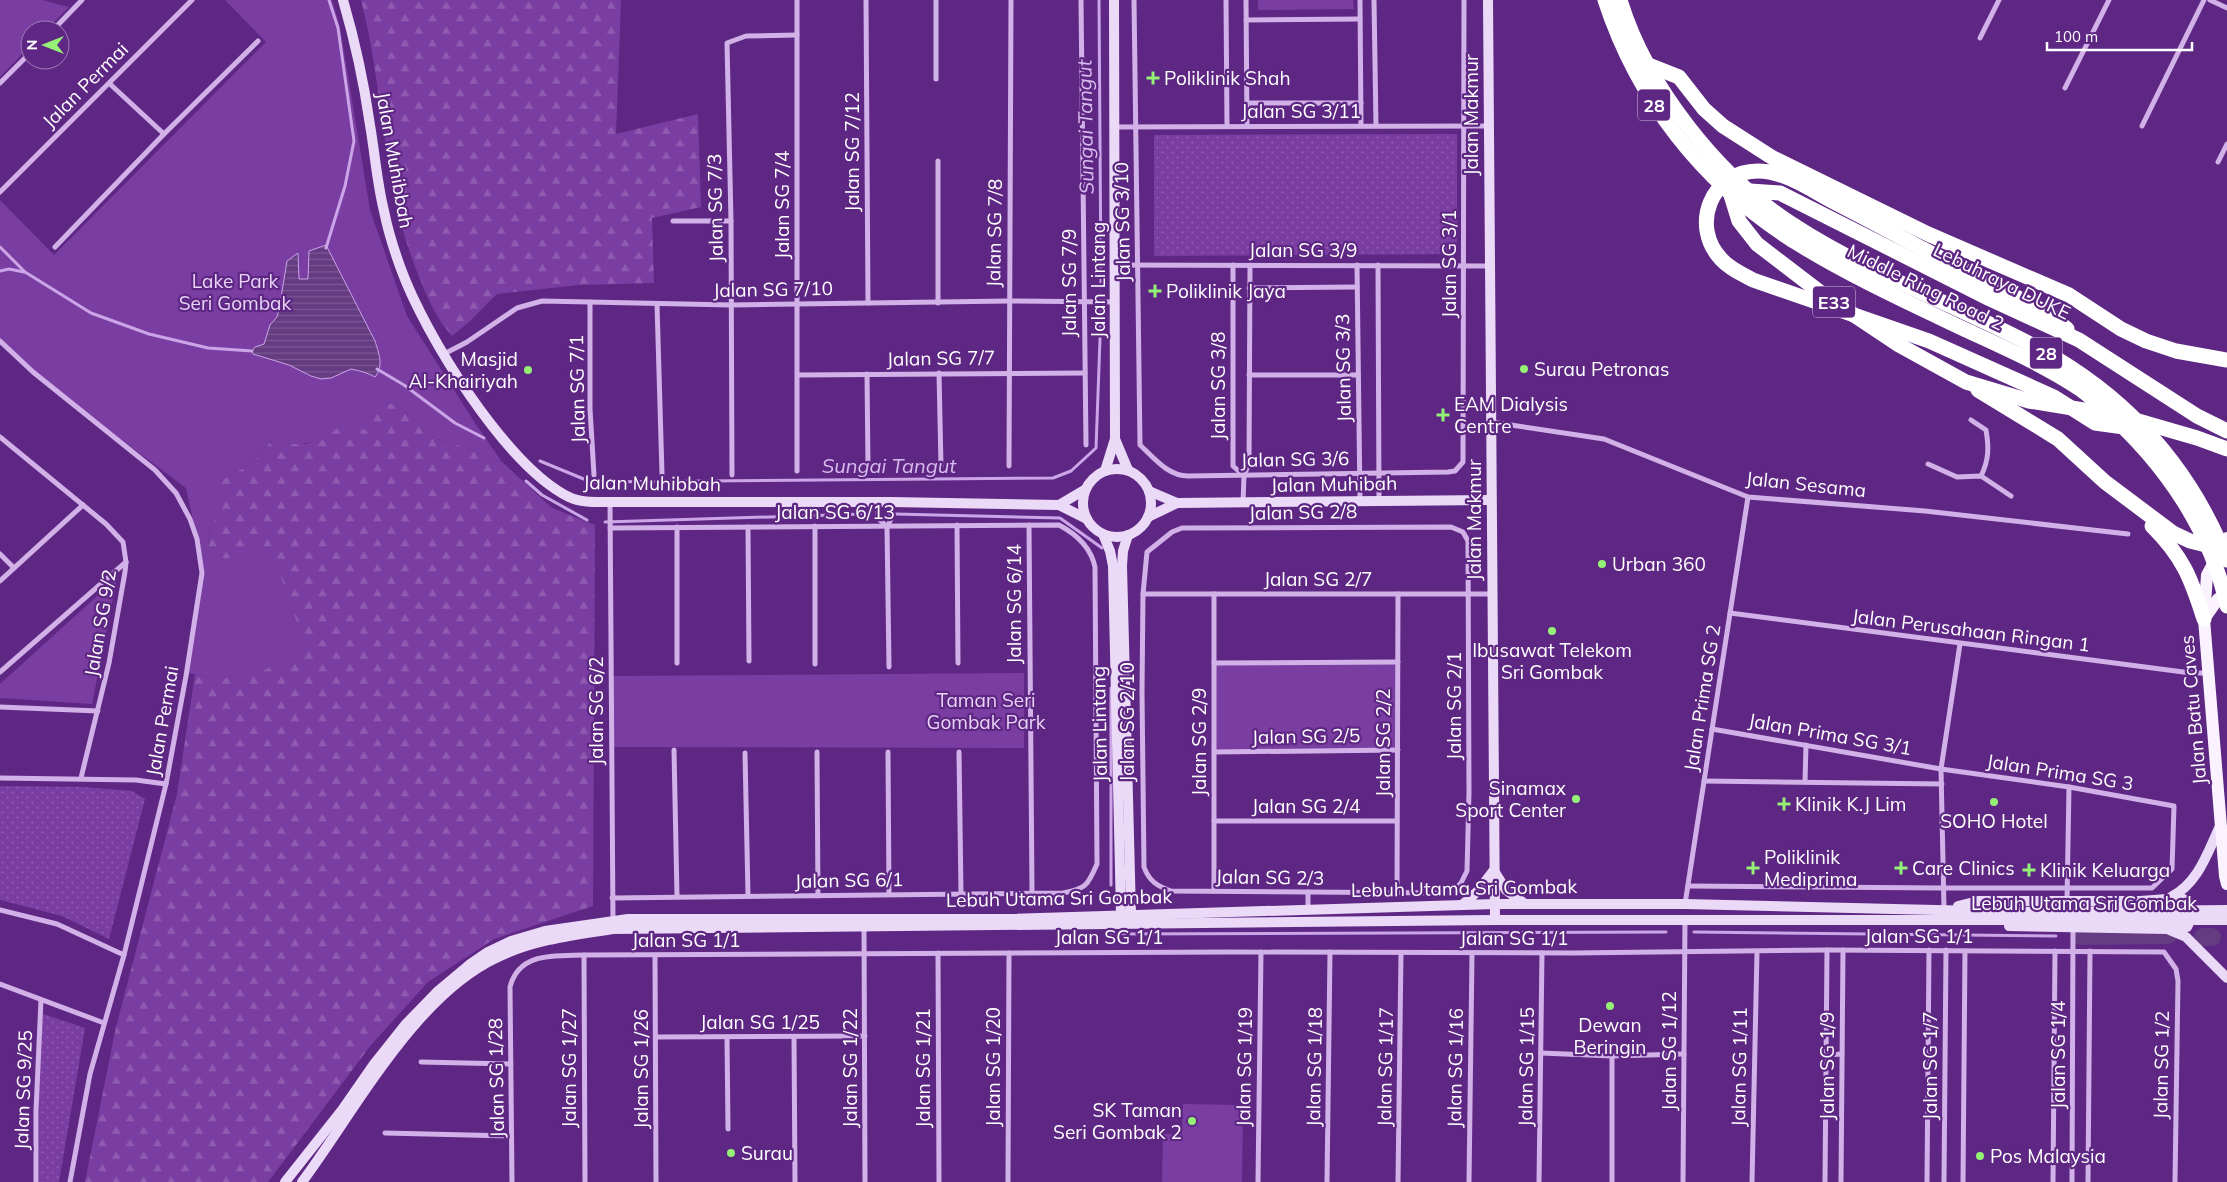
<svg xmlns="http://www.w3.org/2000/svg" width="2227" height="1182" font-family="Mulish,sans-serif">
	<defs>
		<pattern id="grass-dots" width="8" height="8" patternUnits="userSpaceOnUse" patternTransform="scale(1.25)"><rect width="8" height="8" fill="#7a3ea2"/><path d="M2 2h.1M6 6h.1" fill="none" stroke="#8e5bb0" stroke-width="1.8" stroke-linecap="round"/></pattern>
		<pattern id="forest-firs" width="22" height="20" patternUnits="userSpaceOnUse" patternTransform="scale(1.25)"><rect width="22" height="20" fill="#7a3ea2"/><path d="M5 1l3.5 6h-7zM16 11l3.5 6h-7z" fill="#8e5bb0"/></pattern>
		<pattern id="water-rules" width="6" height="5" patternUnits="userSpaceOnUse" patternTransform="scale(1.25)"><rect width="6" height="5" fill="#653b81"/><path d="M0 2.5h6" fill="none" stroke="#7c5894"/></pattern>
	</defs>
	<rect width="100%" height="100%" fill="#5f2784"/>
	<g fill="url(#grass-dots)">
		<path d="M1457,134V254L1154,256V135Z"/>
		<path d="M0,786L82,787L132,791L145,799L109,939L62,916L0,900Z"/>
		<path d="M43,1014L85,1028L59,1182H39V1079Z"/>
	</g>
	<g fill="url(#forest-firs)">
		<path d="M361,0H621L616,134L698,114L701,207L652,218L654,283L579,285L497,294L469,322L452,336C437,319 428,300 420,279C382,190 385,93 361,0Z"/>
		<path d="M387,402L401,407L431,437L465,447L502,462L552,508L595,525L593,906L494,939L428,982L371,1045L268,1182H85L116,1027L177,794L195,674L221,679L224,559L208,549L210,525L219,497L220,481L252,463L272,440H282L294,444H307L373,406Z"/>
	</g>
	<g fill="#7a3ea2">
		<path d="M0,0H42L69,7L46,30H30V46L0,77Z"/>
		<path d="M225,0H332L340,27L370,210L407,316L475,423L502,462L465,447L431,437L401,407L387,402L373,407L365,430L346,423C332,431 313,446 295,444C287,443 281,440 272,440L252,463L220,481L221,515L210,525L208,548L224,559L271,549L306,648L261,672L221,679L188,673L204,570L186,488L59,393L0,339V200L54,255L266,42Z"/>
		<path d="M1258,0H1353L1354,9L1258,10Z"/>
		<path d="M117,578L92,704L0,698V684Z"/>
		<path d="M1398,662V750L1214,752V663Z"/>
		<path d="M1024,673V748L611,747V676Z"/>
		<path d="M1183,1104L1243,1105L1242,1182H1162L1163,1134H1182Z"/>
	</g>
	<path fill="url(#water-rules)" stroke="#cba5e8" d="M326,245L375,341C379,354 384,366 375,377C366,372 360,371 351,369L331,378L321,379L311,376L289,365L253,354L252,351L255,347L264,344L270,325L277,317L279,310L287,261L298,253L299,279H308L309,251Z"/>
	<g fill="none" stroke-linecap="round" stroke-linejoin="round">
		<g stroke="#cba5e8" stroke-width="3">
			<path d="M1099,0L1101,283"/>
			<path d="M0,247L25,272L91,313L149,334L208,348L252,351"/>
			<path d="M326,248L345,186L354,141L338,28L329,0"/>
			<path d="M0,271L9,269L24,272"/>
			<path d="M377,369L404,385L455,423L484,438"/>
			<path d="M540,461L591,482L1053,478L1071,471L1096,448L1101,312"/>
			<path d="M526,481L542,495L587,520"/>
			<path d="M895,514L1060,518L1102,548"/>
			<path d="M605,522L863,514"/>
			<path d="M1111,885V688"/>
			<path d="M1694,932L2056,936"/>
			<path d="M1111,934L1666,932"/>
		</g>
		<g stroke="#653b81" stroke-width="18">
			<path d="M2081,936L2168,935"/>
			<path d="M2203,937H2212"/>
		</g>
		<g stroke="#d1b1e7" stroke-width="5">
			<path d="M866,0L868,303"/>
			<path d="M1081,0L1086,445"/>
			<path d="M1134,0L1140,445C1154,458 1168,476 1188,476L1448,472L1455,471L1463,462L1464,0"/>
			<path d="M1226,0L1227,126"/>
			<path d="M1246,0L1247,126"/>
			<path d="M1360,0L1361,126"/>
			<path d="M1374,0L1376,126"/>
			<path d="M2210,0L2227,8"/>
			<path d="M1246,20L1360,19"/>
			<path d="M53,30L82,0"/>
			<path d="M1980,38L1999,0"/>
			<path d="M936,79V0"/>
			<path d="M0,83L30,53"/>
			<path d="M110,84L164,134"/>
			<path d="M2065,88L2109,0"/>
			<path d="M1247,103H1361"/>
			<path d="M2142,126L2204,0"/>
			<path d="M1114,127L1489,126"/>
			<path d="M938,161V303"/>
			<path d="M2218,162L2227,144"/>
			<path d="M0,192L192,0"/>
			<path d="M673,221H731"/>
			<path d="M55,247L164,134L258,41"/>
			<path d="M1115,265L1490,266"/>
			<path d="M1233,265V466L1243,475"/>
			<path d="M1357,265L1360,501"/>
			<path d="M1378,265L1379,501"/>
			<path d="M1249,288L1357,287"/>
			<path d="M590,302V409L594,475"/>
			<path d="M657,304L662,474"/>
			<path d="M0,341L33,372L155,470L176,493L190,519L197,539L202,573L186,676L166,784L124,955L90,1074L70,1182"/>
			<path d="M444,354L467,342L517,308L542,301L731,305L1009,301L1114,302"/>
			<path d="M939,373L941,466"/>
			<path d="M867,374L868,467"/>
			<path d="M798,375L1085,373"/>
			<path d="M1249,375H1358"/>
			<path d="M1971,420L1986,430C1989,447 1989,460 1981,476"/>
			<path d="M1491,422L1604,439L1748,497L1925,511L2128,534"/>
			<path d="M0,437L106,524L123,542L126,562L125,572L109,663L81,778"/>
			<path d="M1928,464L1957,477L1981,476L2011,496"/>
			<path d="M1009,466L1011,0"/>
			<path d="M797,471V0"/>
			<path d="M732,475L731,221L727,43L746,36L797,35"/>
			<path d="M610,502L613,922"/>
			<path d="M878,502V518L887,527"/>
			<path d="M1243,503L1244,475L1249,464L1250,265"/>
			<path d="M957,525L958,663"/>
			<path d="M1029,525L1032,892"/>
			<path d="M815,526V664"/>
			<path d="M748,527L749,661"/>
			<path d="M1451,527L1463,532L1468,541L1469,793L1467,871L1461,883L1455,889L1447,893L1171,891C1157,886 1149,881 1144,867L1142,692L1143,594L1147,552L1172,532L1182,528Z"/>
			<path d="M610,528L1059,525C1076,534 1091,548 1095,567L1097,864C1088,885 1086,889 1063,893L612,898"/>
			<path d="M0,554L14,568"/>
			<path d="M0,581L83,505"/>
			<path d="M1143,594H1492"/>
			<path d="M1730,613L2191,673H2208"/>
			<path d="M677,663V527"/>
			<path d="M1214,663L1398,662"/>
			<path d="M889,667L887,527L891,519V502"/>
			<path d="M0,672L126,562"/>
			<path d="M0,707L98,711"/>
			<path d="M674,750L677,896"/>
			<path d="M817,752L818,896"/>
			<path d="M888,752L889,894"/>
			<path d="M959,752L961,893"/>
			<path d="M1214,752L1398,750"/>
			<path d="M745,753L748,895"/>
			<path d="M0,778L136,780L166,784"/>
			<path d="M1704,781L1942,784"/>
			<path d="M1805,782L1806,745"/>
			<path d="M1214,821H1397"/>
			<path d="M1688,886L1943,888H2152L2172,869L2174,806L2069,787L1941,769L1712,729"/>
			<path d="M1214,891V594"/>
			<path d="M1308,892V908"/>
			<path d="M1397,893L1398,594"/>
			<path d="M2067,900L2069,787"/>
			<path d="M1685,904L1748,497"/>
			<path d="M1944,909L1941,769L1960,644"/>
			<path d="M0,910L57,924L124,955"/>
			<path d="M864,925L865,1182"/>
			<path d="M938,953L939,1182"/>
			<path d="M584,955L585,1182"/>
			<path d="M655,956L656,1182"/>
			<path d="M0,984L104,1023"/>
			<path d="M656,1037L865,1036"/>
			<path d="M727,1037L728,1129"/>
			<path d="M794,1037L795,1182"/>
			<path d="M1541,1053L1612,1056L1684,1054"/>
			<path d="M1826,1055L1842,1054"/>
			<path d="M421,1062L511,1064"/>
			<path d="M385,1133L511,1136"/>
			<path d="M36,1182V1111L41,1000"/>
			<path d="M512,1182L510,987C519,952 554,956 584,955L1229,952L1573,953L1827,950L2164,952L2176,969L2178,981L2175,1182"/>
			<path d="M1008,1182L1009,953"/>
			<path d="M1258,1182L1261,952"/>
			<path d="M1327,1182L1330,952"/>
			<path d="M1398,1182L1401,953"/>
			<path d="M1469,1182L1472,954"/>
			<path d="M1539,1182L1542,953"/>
			<path d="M1612,1182V1056"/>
			<path d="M1683,1182L1685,920"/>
			<path d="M1752,1182L1757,952"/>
			<path d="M1825,1182L1827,950"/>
			<path d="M1841,1182L1843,950"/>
			<path d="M1927,1182L1929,950"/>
			<path d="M1944,1182L1946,950"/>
			<path d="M1963,1182L1965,951"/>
			<path d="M2053,1182L2055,951"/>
			<path d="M2072,1182L2073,928"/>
			<path d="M2088,1182L2090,951"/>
		</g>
		<g stroke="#ebdaf7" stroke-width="10">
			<path d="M343,0C355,41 364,83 370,125C375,154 377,183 384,211C388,231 394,250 401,269C425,335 506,466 569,497C581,503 597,502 610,502H891L1059,505L1087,519"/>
			<path d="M1488,0L1495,920"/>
			<path d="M1115,439L1128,470"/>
			<circle cx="1117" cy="503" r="34"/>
			<path d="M1105,471L1115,439L1114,0"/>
			<path d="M1149,491L1177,503L1491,500"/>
			<path d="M1059,505L1086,489"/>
			<path d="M1148,517L1177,503"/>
			<path d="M1103,534L1110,551L1113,566L1121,914"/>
			<path d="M1128,535L1123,551L1122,566L1131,914"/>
			<path d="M1494,871L1506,890L1525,904"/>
			<path d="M2171,897C2199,883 2208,851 2221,824"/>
			<path d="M1462,905L1478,891L1494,870"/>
			<path d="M1958,906L1978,901H2140L2181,898L2188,901C2192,911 2192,918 2187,927L2168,929"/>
			<path d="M2009,926L2167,929L2186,937L2227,978"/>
			<path d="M285,1182L342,1110L374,1064L405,1025L438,991L469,965L488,952L511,941L545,931L628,919H1006L1495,904H1685L2020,912"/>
			<path d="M302,1182C355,1111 414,997 496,958C532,940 574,935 613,929L1495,920H2021"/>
		</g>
		<g stroke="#faf2fe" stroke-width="12">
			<path d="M2227,538L2207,575L2204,619L2225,876L2227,884"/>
			<path d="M2204,619L2218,599L2227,593"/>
		</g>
		<g stroke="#fff" stroke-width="15">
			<path d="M1605,0C1638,101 1703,183 1792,240"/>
			<path d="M1620,0C1646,86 1719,178 1795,226"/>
			<path d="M1646,64L1679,77L1704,109L1723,126L1773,158L1928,234L2069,295L2121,329L2146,341L2176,351L2227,360"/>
			<path d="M1750,191L1780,193L1990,299L2079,340L2197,416L2227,431"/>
			<path d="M1730,192L1739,221L1757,244L1821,293L1899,345L1966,382L2029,401L2121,416L2197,438L2227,449"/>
			<path d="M1923,249L2049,314L2067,329"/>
			<path d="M1978,390L2058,439L2105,482L2173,533L2190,541L2218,548"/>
			<path d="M2152,526C2183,557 2191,578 2204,619"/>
		</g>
		<g stroke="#ebdaf7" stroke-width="10">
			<path d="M2020,912L2227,910"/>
			<path d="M2021,920H2227"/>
		</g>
		<g stroke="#fff" stroke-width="15">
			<path d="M1795,226C1868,273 1951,303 2028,343C2122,391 2188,462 2227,560"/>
			<path d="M1792,240C1848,275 1907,302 1966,330C2005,348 2044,365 2080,389C2089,395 2097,404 2106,411C2164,462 2211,530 2227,606"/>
			<path d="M1923,249C1895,234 1867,219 1838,204C1814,192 1786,171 1758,171C1711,171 1690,226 1721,259C1730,269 1742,274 1753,280L1929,341L2054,397L2095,423L2124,427"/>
		</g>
	</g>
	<g fill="#95f076" stroke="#5f2784" stroke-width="2">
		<path d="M1150.5 70.5h5v5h5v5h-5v5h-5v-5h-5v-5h5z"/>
		<path d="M1152.5 283.5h5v5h5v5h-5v5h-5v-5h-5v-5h5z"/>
		<circle cx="1524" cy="369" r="5"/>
		<circle cx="528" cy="370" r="5"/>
		<path d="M1440.5 407.5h5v5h5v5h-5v5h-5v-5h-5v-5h5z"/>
		<circle cx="1602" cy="564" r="5"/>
		<circle cx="1552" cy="631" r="5"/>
		<circle cx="1576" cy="799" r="5"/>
		<circle cx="1994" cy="802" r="5"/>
		<path d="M1781.5 796.5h5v5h5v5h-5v5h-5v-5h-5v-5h5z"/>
		<path d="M1750.5 860.5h5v5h5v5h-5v5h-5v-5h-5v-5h5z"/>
		<path d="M1898.5 860.5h5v5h5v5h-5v5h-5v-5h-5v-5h5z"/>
		<path d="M2026.5 862.5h5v5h5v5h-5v5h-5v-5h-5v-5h5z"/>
		<circle cx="1610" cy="1006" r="5"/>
		<circle cx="1192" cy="1121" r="5"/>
		<circle cx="731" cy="1153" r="5"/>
		<circle cx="1980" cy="1156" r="5"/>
	</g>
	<g text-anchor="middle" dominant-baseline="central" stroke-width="4.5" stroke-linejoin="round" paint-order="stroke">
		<g fill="#5f2784" stroke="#cfbeda" stroke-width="1">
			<rect x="1638" y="89.5" width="32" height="31" rx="4"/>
			<rect x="1813" y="286.5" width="42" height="31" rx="4"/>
			<rect x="2030" y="337.5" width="32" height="31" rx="4"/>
		</g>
		<g font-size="18" font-weight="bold" fill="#fff">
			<text x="1654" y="105">28</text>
			<text x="1834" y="302">E33</text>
			<text x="2046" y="353">28</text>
		</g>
		<g font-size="19" fill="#fff" stroke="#5f2784" text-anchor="start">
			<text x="1164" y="78">Poliklinik Shah</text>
			<text x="1166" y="291">Poliklinik Jaya</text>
			<text x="518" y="359" text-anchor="end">Masjid<tspan x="518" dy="22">Al-Khairiyah</tspan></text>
			<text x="1534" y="369">Surau Petronas</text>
			<text x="1454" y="404">EAM Dialysis<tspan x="1454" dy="22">Centre</tspan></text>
			<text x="1612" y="564">Urban 360</text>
			<text x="1552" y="650" text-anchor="middle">Ibusawat Telekom<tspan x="1552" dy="22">Sri Gombak</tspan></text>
			<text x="1566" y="788" text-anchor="end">Sinamax<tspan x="1566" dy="22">Sport Center</tspan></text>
			<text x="1795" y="804">Klinik K.J Lim</text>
			<text x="1994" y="821" text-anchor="middle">SOHO Hotel</text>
			<text x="1764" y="857">Poliklinik<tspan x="1764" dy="22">Mediprima</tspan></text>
			<text x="1912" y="868">Care Clinics</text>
			<text x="2040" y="870">Klinik Keluarga</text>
			<text x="1610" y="1025" text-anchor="middle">Dewan<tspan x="1610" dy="22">Beringin</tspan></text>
			<text x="1182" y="1110" text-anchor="end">SK Taman<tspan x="1182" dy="22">Seri Gombak 2</tspan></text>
			<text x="741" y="1153">Surau</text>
			<text x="1990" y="1156">Pos Malaysia</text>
		</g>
		<g font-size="19" fill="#fff" stroke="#5f2784">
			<text transform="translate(85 85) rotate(-45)">Jalan Permai</text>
			<text x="1301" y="111">Jalan SG 3/11</text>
			<text transform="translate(1471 115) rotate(-90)">Jalan Makmur</text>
			<text transform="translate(852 152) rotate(-90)">Jalan SG 7/12</text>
			<text transform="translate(395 160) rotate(80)">Jalan Muhibbah</text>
			<text transform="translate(782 205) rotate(-90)">Jalan SG 7/4</text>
			<text transform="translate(715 208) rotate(-91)">Jalan SG 7/3</text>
			<text transform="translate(1122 222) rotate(-91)">Jalan SG 3/10</text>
			<text transform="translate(994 233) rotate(-89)">Jalan SG 7/8</text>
			<text x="1303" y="250">Jalan SG 3/9</text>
			<text transform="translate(1449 264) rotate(-90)">Jalan SG 3/1</text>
			<text transform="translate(1098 280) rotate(-90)">Jalan Lintang</text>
			<text transform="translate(2002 281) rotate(26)">Lebuhraya DUKE</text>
			<text transform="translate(1069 283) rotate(-90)">Jalan SG 7/9</text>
			<text transform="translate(1926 287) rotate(26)">Middle Ring Road 2</text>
			<text transform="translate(773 289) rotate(-1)">Jalan SG 7/10</text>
			<text transform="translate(941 358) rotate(-1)">Jalan SG 7/7</text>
			<text transform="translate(1343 368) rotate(-91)">Jalan SG 3/3</text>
			<text transform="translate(1218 386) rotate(-90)">Jalan SG 3/8</text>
			<text transform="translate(577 389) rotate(-91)">Jalan SG 7/1</text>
			<text transform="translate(1295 459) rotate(-1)">Jalan SG 3/6</text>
			<text transform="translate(652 483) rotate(1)">Jalan Muhibbah</text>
			<text transform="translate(1334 484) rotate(-1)">Jalan Muhibah</text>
			<text transform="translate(1806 484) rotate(6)">Jalan Sesama</text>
			<text x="835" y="512">Jalan SG 6/13</text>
			<text transform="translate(1303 512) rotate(-1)">Jalan SG 2/8</text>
			<text transform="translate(1474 520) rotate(-90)">Jalan Makmur</text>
			<text x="1318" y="579">Jalan SG 2/7</text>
			<text transform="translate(1014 604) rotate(-90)">Jalan SG 6/14</text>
			<text transform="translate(100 623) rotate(-80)">Jalan SG 9/2</text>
			<text transform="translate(1971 630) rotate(7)">Jalan Perusahaan Ringan 1</text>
			<text transform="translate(1702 698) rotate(-81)">Jalan Prima SG 2</text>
			<text transform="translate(1454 706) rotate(-90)">Jalan SG 2/1</text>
			<text transform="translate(2193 710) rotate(-95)">Jalan Batu Caves</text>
			<text transform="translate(596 711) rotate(-90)">Jalan SG 6/2</text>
			<text transform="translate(162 721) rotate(-80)">Jalan Permai</text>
			<text transform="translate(1127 722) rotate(-90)">Jalan SG 2/10</text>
			<text transform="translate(1099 724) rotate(-91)">Jalan Lintang</text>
			<text transform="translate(1830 734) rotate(10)">Jalan Prima SG 3/1</text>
			<text transform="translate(1306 736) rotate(-1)">Jalan SG 2/5</text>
			<text transform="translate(1199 742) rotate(-90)">Jalan SG 2/9</text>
			<text transform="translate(1383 743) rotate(-90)">Jalan SG 2/2</text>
			<text transform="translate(2060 772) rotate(9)">Jalan Prima SG 3</text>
			<text x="1306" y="806">Jalan SG 2/4</text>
			<text transform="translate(1270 877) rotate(1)">Jalan SG 2/3</text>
			<text transform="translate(849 880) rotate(-1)">Jalan SG 6/1</text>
			<text transform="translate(1464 888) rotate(-1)">Lebuh Utama Sri Gombak</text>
			<text transform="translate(1059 898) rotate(-1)">Lebuh Utama Sri Gombak</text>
			<text x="2084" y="903">Lebuh Utama Sri Gombak</text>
			<text x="1919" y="936">Jalan SG 1/1</text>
			<text x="1109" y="937">Jalan SG 1/1</text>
			<text x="1514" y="938">Jalan SG 1/1</text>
			<text x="686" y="940">Jalan SG 1/1</text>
			<text x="760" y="1022">Jalan SG 1/25</text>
			<text transform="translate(1669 1051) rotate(-90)">Jalan SG 1/12</text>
			<text transform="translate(2058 1055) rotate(-90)">Jalan SG 1/4</text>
			<text transform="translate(2161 1065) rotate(-89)">Jalan SG 1/2</text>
			<text transform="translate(1827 1066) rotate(-90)">Jalan SG 1/9</text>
			<text transform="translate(1930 1066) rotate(-90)">Jalan SG 1/7</text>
			<text transform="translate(993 1067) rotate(-90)">Jalan SG 1/20</text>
			<text transform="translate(1244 1067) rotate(-89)">Jalan SG 1/19</text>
			<text transform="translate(1314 1067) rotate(-89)">Jalan SG 1/18</text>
			<text transform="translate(1385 1067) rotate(-89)">Jalan SG 1/17</text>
			<text transform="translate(1526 1067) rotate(-89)">Jalan SG 1/15</text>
			<text transform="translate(1739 1067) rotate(-89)">Jalan SG 1/11</text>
			<text transform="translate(569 1068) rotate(-90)">Jalan SG 1/27</text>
			<text transform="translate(850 1068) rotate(-90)">Jalan SG 1/22</text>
			<text transform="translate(923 1068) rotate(-90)">Jalan SG 1/21</text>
			<text transform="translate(1455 1068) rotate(-89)">Jalan SG 1/16</text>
			<text transform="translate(641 1069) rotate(-90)">Jalan SG 1/26</text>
			<text transform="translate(496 1078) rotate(-91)">Jalan SG 1/28</text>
			<text transform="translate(23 1090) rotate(-88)">Jalan SG 9/25</text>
		</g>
		<g font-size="19" fill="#e8d4f6" stroke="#5f2784">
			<text x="235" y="281">Lake Park<tspan x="235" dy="22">Seri Gombak</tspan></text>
			<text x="986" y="700">Taman Seri<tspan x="986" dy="22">Gombak Park</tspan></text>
		</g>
		<g font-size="20" font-style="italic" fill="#d9bcef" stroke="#5f2784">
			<text transform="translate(1085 127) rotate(-91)">Sungai Tangut</text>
			<text x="889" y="465">Sungai Tangut</text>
		</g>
	</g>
	<g transform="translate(45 45) rotate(270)"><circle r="24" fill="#5f2784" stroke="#9f7db5"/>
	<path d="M0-4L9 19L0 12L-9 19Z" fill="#95f076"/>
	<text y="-8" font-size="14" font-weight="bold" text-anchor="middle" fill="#ffffff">N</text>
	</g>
	<path d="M2047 42v8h145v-8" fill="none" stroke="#ffffff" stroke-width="2.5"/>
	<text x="2054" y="42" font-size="15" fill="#ffffff" stroke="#5f2784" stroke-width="4" paint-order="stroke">100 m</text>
</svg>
